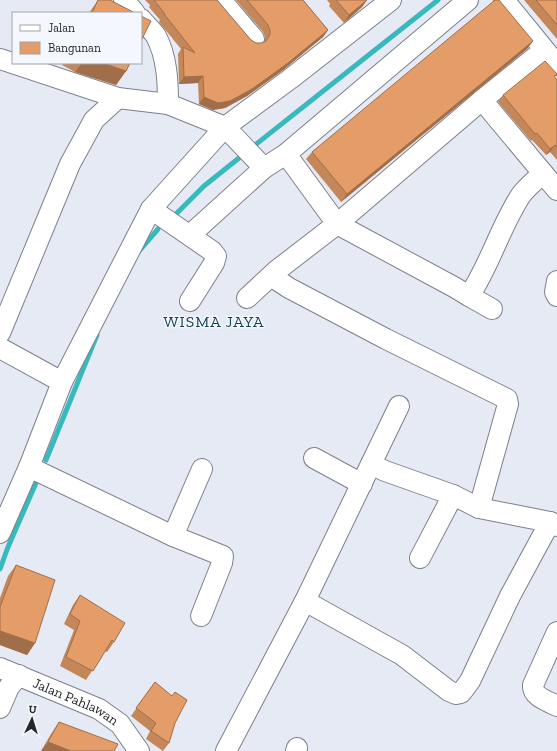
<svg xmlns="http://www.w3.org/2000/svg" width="557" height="751" font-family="'Zilla Slab',serif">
	<rect width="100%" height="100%" fill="#e5eaf4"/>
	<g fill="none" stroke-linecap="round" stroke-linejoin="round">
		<g stroke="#37b9bd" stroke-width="5">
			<path d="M250,149L438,0"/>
			<path d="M174,216L204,186L244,154"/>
			<path d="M139,251L158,229"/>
			<path d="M46,460L97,335"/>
			<path d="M0,569L8,547L36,483"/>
		</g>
		<g stroke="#7c808a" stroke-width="22">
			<g id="minor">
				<path d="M124,0L135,13"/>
				<path d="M221,0L254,39"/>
				<path d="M504,0L557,65"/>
				<path d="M141,19C146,25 152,30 156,36C167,57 168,81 168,104"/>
				<path d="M0,59L118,98L168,104L225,127L264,168"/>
				<path d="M482,100L557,190"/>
				<path d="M286,154L337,224L454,287L469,296C490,265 500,227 521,195C527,187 536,180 543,173"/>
				<path d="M151,209L212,251L216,256L214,263L190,301"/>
				<path d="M190,235L264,168L286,154L468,0"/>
				<path d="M271,276L289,288L386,339L507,399L508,404L479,508"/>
				<path d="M557,281L555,292L557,296"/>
				<path d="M469,296L492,309"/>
				<path d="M247,298L276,271L337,224L482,100L544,50"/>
				<path d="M0,333L70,164L94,120L118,98"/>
				<path d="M0,348L62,382"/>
				<path d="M314,458L362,484"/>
				<path d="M371,464L399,406"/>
				<path d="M29,467L173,536L202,469"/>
				<path d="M0,533L29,467L62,382L151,209L225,127L290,79L391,0"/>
				<path d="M173,536L223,556L222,563L201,616"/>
				<path d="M420,558L453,495"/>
				<path d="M305,601L402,655L449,691L456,694L461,693L470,681L510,596L550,522"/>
				<path d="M557,632L533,685C532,697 548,701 557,706"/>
				<path id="s1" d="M0,668L99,709L120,724L139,751"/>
				<path d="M0,708L9,687L19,675"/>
				<path d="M226,751L305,601L371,464L385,471L453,495L479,508L550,522L557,526"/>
				<path d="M296,751L297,748"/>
			</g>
		</g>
		<use href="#minor" stroke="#fff" stroke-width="20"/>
	</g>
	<g fill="#c48759">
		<path d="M98,0H110L135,13H89Z"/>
		<path d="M145,0H217L251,40L256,43H261L265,41V37L263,32L236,0H303L328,30L323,37L283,70L247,96L225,108L213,110L199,104L198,83L179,84L178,54L181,49L159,22L160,20L149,7L150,5Z"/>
		<path d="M327,0H367L362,7L344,23L329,6L330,4Z"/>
		<path d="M524,0H557V39Z"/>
		<path d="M533,41L527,49L341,202L306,159L312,152Z"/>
		<path d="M64,63H130L126,71L116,85L75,72L62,65Z"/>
		<path d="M555,77L557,80V160L550,152L546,155L532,140L531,141L498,102L503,95Z"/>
		<path d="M16,565L35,643L27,655L0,645V598L8,576Z"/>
		<path d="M80,595L114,642L107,652L105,651L86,680L60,666L74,630L64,624L73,605Z"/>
		<path d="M155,682L175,723L169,743L163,751L146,739L150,731L131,716Z"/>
		<path d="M59,722L114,751H41L51,734Z"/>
	</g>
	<g fill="#a06e49">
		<path d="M367,0L362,7L344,23L349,15Z"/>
		<path d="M328,30L323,37L283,70L247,96L225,108L213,110L199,104L204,97Z"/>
		<path d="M533,41L527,49L341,202L347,194Z"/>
		<path d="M82,63H103L126,71L116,85L75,72Z"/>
		<path d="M203,76L198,83L179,84L184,77Z"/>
		<path d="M555,145L550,152L546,155L550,149Z"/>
		<path d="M0,631L35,643L27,655L0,645Z"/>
		<path d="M48,742L71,751H41Z"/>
	</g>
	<g fill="#e49d68" stroke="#a06e49">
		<path d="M98,0H110L135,13H92Z"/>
		<path d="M154,0H217L251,40L256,43H261L266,41L270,35V30L268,25L247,0H303L328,30L288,63L252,89L230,101L218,103L204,97L203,76L184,77L183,47L195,53L164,14H165Z"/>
		<path d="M336,0H367L349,15Z"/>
		<path d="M495,0H499L533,41L347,194L312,152Z"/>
		<path d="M536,0H557V25Z"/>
		<path d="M141,16L151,21L141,41Z"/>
		<path d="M545,61L557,74L554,76L557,80V148L555,145L550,149L537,133L535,134L503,95Z"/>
		<path d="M103,63H130L126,71Z"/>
		<path d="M16,565L55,580L35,643L0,631V607Z"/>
		<path d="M80,595L125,623L114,642L112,640L93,671L66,657L80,621L70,614Z"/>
		<path d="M155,682L172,696L175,692L187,700L175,723L169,743L151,731L156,723L136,708Z"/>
		<path d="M59,722L118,744L114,751H71L48,742Z"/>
	</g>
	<g text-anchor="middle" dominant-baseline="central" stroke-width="3" stroke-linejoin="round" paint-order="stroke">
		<g font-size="14" fill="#24262a" stroke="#f4f7fd">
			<text stroke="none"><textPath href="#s1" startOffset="83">Jalan Pahlawan</textPath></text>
		</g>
		<g font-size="16" letter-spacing="1" fill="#134255" stroke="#f4f7fd">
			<text x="214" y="321">WISMA JAYA</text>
		</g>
	</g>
	<rect x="12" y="12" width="130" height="52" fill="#f4f7fd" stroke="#a1a3a9"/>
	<rect x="20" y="25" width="20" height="6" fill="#ffffff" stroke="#a1a3a9"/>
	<text x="48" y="32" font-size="12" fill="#24262a">Jalan</text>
	<rect x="20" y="42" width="20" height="12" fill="#e49d68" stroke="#a1a3a9"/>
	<text x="48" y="52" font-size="12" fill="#24262a">Bangunan</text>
	<g transform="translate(32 719) rotate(4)" stroke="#f4f7fd" stroke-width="3" paint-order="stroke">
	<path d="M0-3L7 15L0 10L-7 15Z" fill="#24262a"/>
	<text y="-6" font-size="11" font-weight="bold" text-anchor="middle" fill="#24262a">U</text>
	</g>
</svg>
